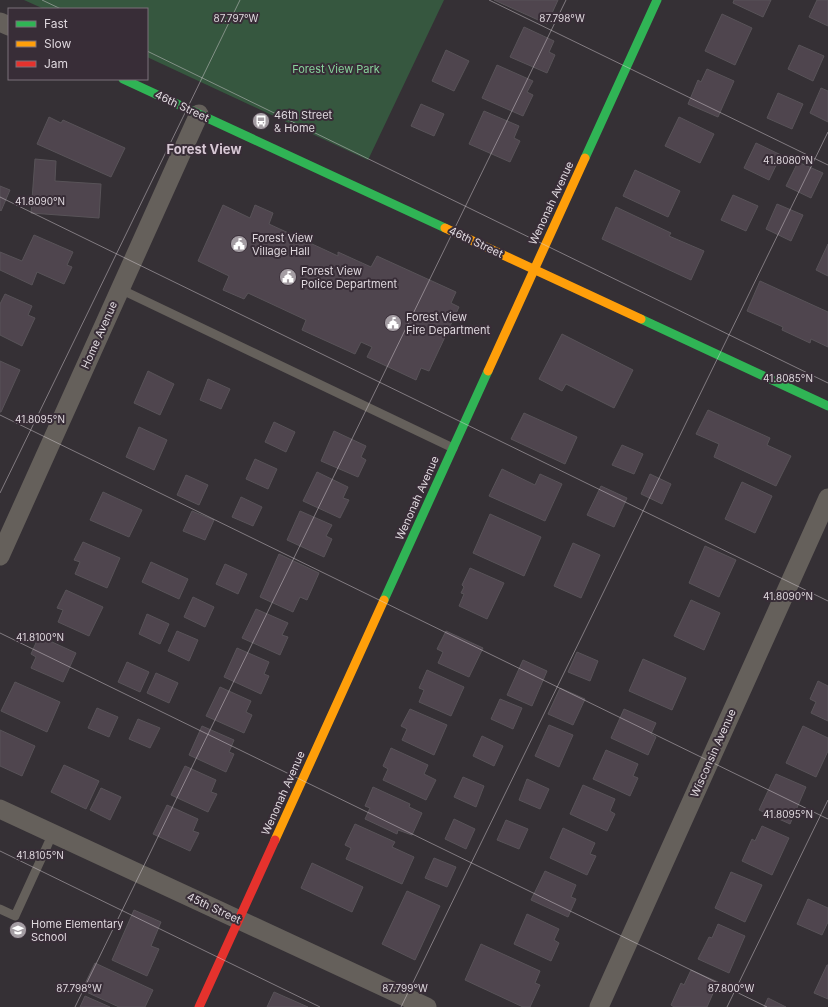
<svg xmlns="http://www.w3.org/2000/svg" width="828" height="1007" font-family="Inter,sans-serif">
	<rect width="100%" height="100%" fill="#353035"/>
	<path fill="#36573f" d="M24,0H444L368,160L147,57V9H44Z"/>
	<g fill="#4f454e" stroke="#585358">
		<path d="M494,0H558L547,24Z"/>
		<path d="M734,0H771L763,17L733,3Z"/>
		<path d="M817,0H828V26L809,17Z"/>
		<path d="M722,14L752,28L735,65L705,51Z"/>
		<path d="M524,27L554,41L549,52L555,55L547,73L510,57Z"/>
		<path d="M799,45L824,56L813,81L788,69Z"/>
		<path d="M446,50L469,61L454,91L432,81Z"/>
		<path d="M497,65L533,81L527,92L533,95L523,116L482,98Z"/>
		<path d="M707,69L734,81L718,117L688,104L698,80L701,82Z"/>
		<path d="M821,88L828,91V122L810,113Z"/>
		<path d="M778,93L803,104L792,129L767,118Z"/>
		<path d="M421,104L444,114L434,136L411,126Z"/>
		<path d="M484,111L519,126L514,138L520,141L510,162L469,144Z"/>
		<path d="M49,117L61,123L63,120L125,148L111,177L37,144Z"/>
		<path d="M679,117L714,134L700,163L665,146Z"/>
		<path d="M756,143L781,155L769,180L744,168Z"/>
		<path d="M35,159L56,161L55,181L101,184L99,218L31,213Z"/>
		<path d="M798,162L823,173L811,198L786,186Z"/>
		<path d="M635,170L680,191L668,217L623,196Z"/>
		<path d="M0,186L10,190L1,211L0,210Z"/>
		<path d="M733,195L758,206L746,231L721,220Z"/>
		<path d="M777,204L803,215L791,241L766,229Z"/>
		<path d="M223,205L250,218L255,205L273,213L269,224L338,256V252L371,267L377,256L456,292L451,303L459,307L429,371L421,368L416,380L367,357L372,347L361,342L355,354L302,330L306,320L248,293L244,299L223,290L229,276L198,261Z"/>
		<path d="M616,207L671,233L669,236L704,251L691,280L602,239Z"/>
		<path d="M34,235L73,252L67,265L72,267L64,284L37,272L32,285L0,270V252L22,261Z"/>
		<path d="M828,244V276L816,270Z"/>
		<path d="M760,281L828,312V347L811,339L810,343L782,330L783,327L747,311Z"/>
		<path d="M5,294L32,306L28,315L35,318L22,346L0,335V304Z"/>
		<path d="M562,334L633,370L614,408L566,384L562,391L539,379Z"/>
		<path d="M0,361L20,370L1,412H0Z"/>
		<path d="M148,371L174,384L160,415L134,403Z"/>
		<path d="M208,379L230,389L221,409L200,400Z"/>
		<path d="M708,410L770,438L767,445L791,456L776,486L714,457L719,444L696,434Z"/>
		<path d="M524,413L577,437L565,464L511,439Z"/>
		<path d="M274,422L295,432L286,452L265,442Z"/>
		<path d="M139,427L167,440L154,470L126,457Z"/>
		<path d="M334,431L366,446L361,457L366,460L358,477L321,461Z"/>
		<path d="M622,445L643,454L634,474L612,465Z"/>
		<path d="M255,459L277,469L268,489L246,479Z"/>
		<path d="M502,469L535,485L540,474L562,484L545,521L489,496Z"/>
		<path d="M317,472L348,487L343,498L349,500L340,518L303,501Z"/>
		<path d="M650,474L671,484L662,504L641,494Z"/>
		<path d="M186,475L208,485L199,505L177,495Z"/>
		<path d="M742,482L772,496L755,533L725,519Z"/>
		<path d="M601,486L627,498L614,527L587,515Z"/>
		<path d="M103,492L142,510L129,537L90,520Z"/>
		<path d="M241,497L262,507L253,526L232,517Z"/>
		<path d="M192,511L214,520L205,540L183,531Z"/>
		<path d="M300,511L332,525L326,536L332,539L324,557L287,540Z"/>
		<path d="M490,514L541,537L524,576L473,553Z"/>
		<path d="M83,542L120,558L107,588L75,574L80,562L74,560Z"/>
		<path d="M573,543L600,555L581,598L554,586Z"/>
		<path d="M705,546L736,560L719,597L689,583Z"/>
		<path d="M279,554L319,573L307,600L300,597L293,612L260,597Z"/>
		<path d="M151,562L188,579L179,599L142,582Z"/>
		<path d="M225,564L247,574L238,594L216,584Z"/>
		<path d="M470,568L504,583L487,619L459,606L464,594L461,593L464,587L462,585Z"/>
		<path d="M66,590L103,607L89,636L58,622L63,610L57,608Z"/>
		<path d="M193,597L214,607L205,627L184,617Z"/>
		<path d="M691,600L720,613L704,650L674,636Z"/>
		<path d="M256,609L288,623L282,635L288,637L280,655L242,638Z"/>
		<path d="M147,614L169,624L160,644L139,634Z"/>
		<path d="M177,631L198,640L189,661L168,651Z"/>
		<path d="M446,631L483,648L469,677L438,663L443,652L437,649Z"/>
		<path d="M39,636L76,653L63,682L31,668L36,657L31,654Z"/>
		<path d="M237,648L269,662L264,674L269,676L261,694L224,677Z"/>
		<path d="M577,652L598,661L590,681L568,672Z"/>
		<path d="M643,659L686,678L672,710L629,691Z"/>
		<path d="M523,660L547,671L532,706L507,695Z"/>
		<path d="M127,662L149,672L140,692L118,682Z"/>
		<path d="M427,670L464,687L451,716L419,702L424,690L419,688Z"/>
		<path d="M156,673L178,683L169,703L147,693Z"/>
		<path d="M818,681L828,686V721L811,713L816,702L810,699Z"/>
		<path d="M15,682L60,702L47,732L1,711Z"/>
		<path d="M220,687L251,701L246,712L252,715L244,733L206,716Z"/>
		<path d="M560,688L585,699L573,725L548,714Z"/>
		<path d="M500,699L522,708L513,729L491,719Z"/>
		<path d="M97,708L118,717L109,737L88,728Z"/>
		<path d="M410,709L447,725L434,755L402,740L407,729L401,726Z"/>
		<path d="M624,709L656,723L651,734L656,737L648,755L611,738Z"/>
		<path d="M138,719L160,728L150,748L129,739Z"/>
		<path d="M549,725L573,735L559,767L535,756Z"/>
		<path d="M202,726L234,740L229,752L234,754L226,772L189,755Z"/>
		<path d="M803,726L828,738V751L816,777L786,763Z"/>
		<path d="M0,730L35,746L22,776L0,766Z"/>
		<path d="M482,736L503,746L494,766L473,756Z"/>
		<path d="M391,748L428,765L424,774L436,780L426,800L383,780L388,769L383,766Z"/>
		<path d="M606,750L638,764L633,776L638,778L630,796L593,779Z"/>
		<path d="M64,765L99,781L86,809L51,792Z"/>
		<path d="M185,766L216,780L211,792L217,794L208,812L171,795Z"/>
		<path d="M776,774L806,787L790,824L759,810Z"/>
		<path d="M463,777L484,786L476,807L454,797Z"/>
		<path d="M527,779L549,789L540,809L519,800Z"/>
		<path d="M583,785L615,799L610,811L615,814L607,831L570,814Z"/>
		<path d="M373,787L410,804L409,807L422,813L412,835L398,830L397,834L365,819L370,808L365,806Z"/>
		<path d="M101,788L121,797L110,820L90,810Z"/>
		<path d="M167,805L198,819L193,831L199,833L190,851L153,834Z"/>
		<path d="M454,819L475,829L466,849L445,839Z"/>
		<path d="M506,820L528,829L519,849L497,840Z"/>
		<path d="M355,824L395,842L392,847L414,857L402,884L346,859L351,848L345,845Z"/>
		<path d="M762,826L789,838L772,875L742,861L752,839L755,841Z"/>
		<path d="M563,828L595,843L590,854L596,856L587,875L550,858Z"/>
		<path d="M434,858L456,867L447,887L425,878Z"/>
		<path d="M312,863L363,887L352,912L301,888Z"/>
		<path d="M545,871L576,885L571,897L576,899L568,917L531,900Z"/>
		<path d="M731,872L762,885L745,922L715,908Z"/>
		<path d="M407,891L440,906L415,960L382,944Z"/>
		<path d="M808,899L828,908V922L822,935L797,924Z"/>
		<path d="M134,910L161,922L151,946L159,949L147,976L112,960Z"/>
		<path d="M527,914L559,929L554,940L559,943L551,961L514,944Z"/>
		<path d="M718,924L745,936L729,973L698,959L709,937L712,938Z"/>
		<path d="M481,944L540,971L535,983L540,985L530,1007H523L465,980Z"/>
		<path d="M95,963L153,990L145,1007H119L82,990Z"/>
		<path d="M827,965H828V999L814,993Z"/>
		<path d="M691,970L718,982L707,1007H674L671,1005L681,983L684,985Z"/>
		<path d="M274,992L308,1007H267Z"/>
		<path d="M85,996L110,1007H80Z"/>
		<path d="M768,998L786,1007H764Z"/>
	</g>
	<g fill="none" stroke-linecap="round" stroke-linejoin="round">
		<g stroke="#65605b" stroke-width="9">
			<path d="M120,289L453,448"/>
			<path d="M0,909L15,916L53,833"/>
		</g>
		<g stroke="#65605b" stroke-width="19">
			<path d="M0,22L9,26"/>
			<path d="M0,556L199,114"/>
			<path d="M0,809L427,1007"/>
			<path d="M599,1007L828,498"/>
		</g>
		<g stroke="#30b455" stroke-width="9">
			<path d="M123,79L445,228"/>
			<path d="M585,158L657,0"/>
			<path d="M641,319L828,406"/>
			<path d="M384,600L488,371"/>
		</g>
		<g stroke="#ff9f0a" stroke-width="9">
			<path d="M445,228L641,319"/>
			<path d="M488,371L585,158"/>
			<path d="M275,840L384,600"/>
		</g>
		<path stroke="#e5322d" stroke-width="9" d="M199,1007L275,840"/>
	</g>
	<path fill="none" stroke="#dfd8de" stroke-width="1" stroke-opacity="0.45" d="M42,0L61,9M489,0L828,165M147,51L828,383M0,197L828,601M0,415L828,819M0,493L240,0M0,633L767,1007M0,851L320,1007M75,1007L566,0M401,1007L828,132M727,1007L828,800"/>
	<defs>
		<g id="bus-disc" transform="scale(0.9)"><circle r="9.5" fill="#a49da3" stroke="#382d37"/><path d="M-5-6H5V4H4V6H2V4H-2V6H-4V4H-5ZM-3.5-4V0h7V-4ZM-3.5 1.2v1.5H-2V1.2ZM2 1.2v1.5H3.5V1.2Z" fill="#fff"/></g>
		<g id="civic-disc" transform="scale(0.9)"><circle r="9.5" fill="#a49da3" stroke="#382d37"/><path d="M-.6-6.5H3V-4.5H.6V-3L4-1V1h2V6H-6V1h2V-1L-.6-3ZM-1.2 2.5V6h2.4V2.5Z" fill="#fff"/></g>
		<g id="school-disc" transform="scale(0.9)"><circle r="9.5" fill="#a49da3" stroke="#382d37"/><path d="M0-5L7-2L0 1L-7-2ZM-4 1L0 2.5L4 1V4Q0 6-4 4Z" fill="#fff"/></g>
	</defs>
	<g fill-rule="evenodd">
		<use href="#bus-disc" x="261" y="121"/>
		<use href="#civic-disc" x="239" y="244"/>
		<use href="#civic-disc" x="288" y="277"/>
		<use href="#civic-disc" x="393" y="323"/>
		<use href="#school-disc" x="18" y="930"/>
	</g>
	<g text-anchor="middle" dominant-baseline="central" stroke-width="4" stroke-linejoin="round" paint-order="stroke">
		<g font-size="11" fill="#88d39c" stroke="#382d37">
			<text x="336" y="69">Forest View Park</text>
		</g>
		<g font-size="11" fill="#dfd8de" stroke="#382d37">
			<text transform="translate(182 106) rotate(25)">46th Street</text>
			<text transform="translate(551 203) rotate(-65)">Wenonah Avenue</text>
			<text transform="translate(476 242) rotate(25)">46th Street</text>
			<text transform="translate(99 335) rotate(-66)">Home Avenue</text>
			<text transform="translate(417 498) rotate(-66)">Wenonah Avenue</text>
			<text transform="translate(713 753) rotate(-66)">Wisconsin Avenue</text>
			<text transform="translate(283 793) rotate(-66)">Wenonah Avenue</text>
			<text transform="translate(214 908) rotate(25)">45th Street</text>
		</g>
		<g font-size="11" fill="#dfd8de" stroke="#382d37" text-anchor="start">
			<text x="274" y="115">46th Street<tspan x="274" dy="13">&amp; Home</tspan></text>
			<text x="252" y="238">Forest View<tspan x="252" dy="13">Village Hall</tspan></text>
			<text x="301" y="271">Forest View<tspan x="301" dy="13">Police Department</tspan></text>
			<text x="406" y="317">Forest View<tspan x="406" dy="13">Fire Department</tspan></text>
			<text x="31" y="924">Home Elementary<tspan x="31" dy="13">School</tspan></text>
		</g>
		<g font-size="13" font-weight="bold" fill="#d6c7d4" stroke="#382d37">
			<text x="204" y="149">Forest View</text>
		</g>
	</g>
	<g font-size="10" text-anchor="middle" fill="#dfd8de" stroke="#382d37" stroke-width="4" stroke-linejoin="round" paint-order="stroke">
		<text x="236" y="22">87.797°W</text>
		<text x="562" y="22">87.798°W</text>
		<text x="788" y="164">41.8080°N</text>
		<text x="40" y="205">41.8090°N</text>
		<text x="788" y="382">41.8085°N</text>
		<text x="40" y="423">41.8095°N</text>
		<text x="788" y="600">41.8090°N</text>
		<text x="40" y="641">41.8100°N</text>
		<text x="788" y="818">41.8095°N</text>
		<text x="40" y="859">41.8105°N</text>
		<text x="79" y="992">87.798°W</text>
		<text x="405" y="992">87.799°W</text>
		<text x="731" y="992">87.800°W</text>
	</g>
	<rect x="8" y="8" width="140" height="72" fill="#382d37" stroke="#7b717a"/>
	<rect x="16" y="21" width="20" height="6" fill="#30b455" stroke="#7b717a"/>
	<text x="44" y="28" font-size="12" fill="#dfd8de">Fast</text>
	<rect x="16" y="41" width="20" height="6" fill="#ff9f0a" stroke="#7b717a"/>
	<text x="44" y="48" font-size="12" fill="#dfd8de">Slow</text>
	<rect x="16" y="61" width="20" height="6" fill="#e5322d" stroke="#7b717a"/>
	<text x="44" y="68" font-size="12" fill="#dfd8de">Jam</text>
</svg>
